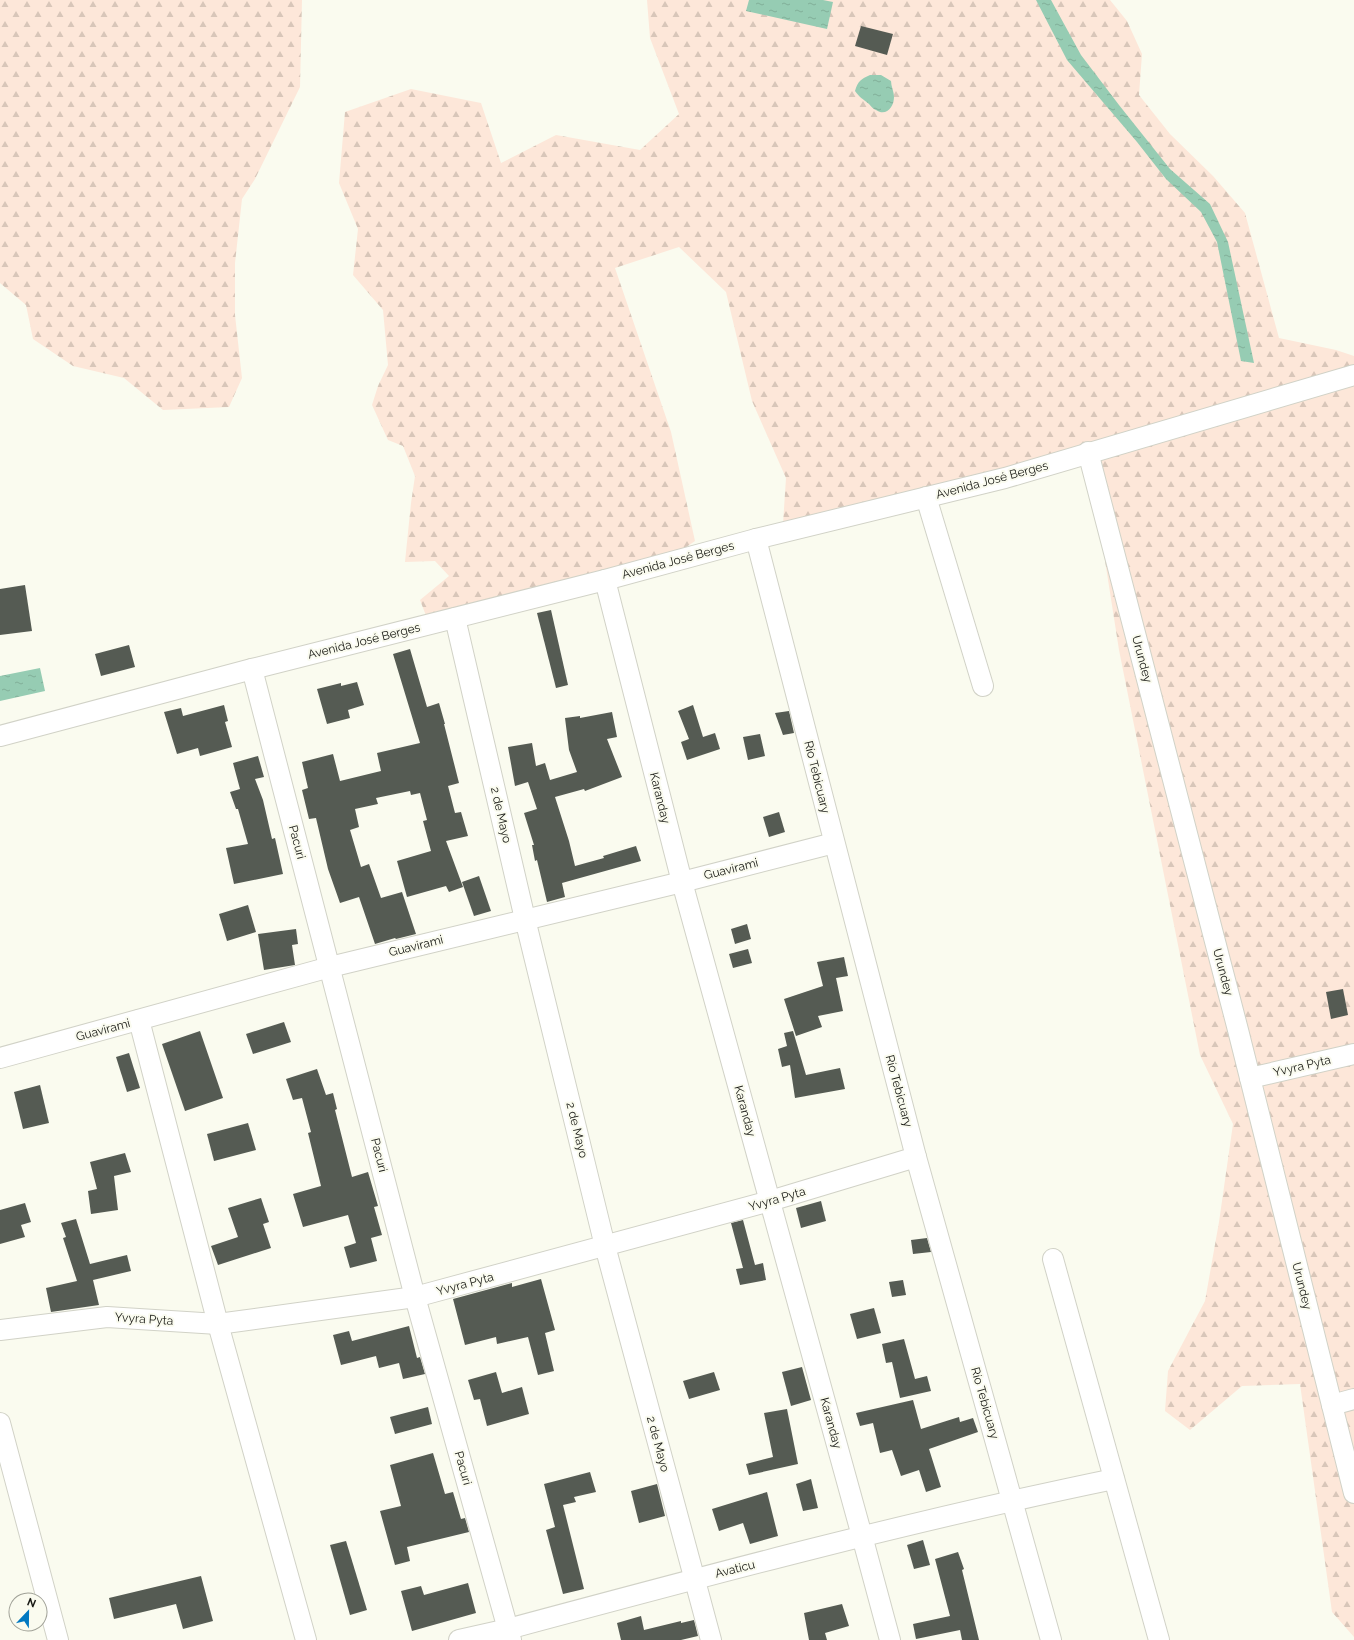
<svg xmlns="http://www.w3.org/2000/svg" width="1354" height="1640" font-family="Raleway,sans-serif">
	<defs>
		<pattern id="forest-firs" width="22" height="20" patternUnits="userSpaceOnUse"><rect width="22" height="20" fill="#fde7d9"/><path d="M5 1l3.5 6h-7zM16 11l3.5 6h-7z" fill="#d8c6b9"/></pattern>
		<pattern id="water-ripples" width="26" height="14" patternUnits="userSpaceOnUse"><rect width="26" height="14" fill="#96ccb3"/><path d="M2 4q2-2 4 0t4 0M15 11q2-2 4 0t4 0" fill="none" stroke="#81af99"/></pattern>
	</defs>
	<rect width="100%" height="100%" fill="#fafbef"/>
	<g fill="url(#forest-firs)">
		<path d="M0,0H302L300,87L255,179L242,199L235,263V315L242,378L229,407L163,410L124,378L73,366L33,339L26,305L0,283Z"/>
		<path d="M647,0H1110L1127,21L1142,54L1139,95L1170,134L1213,176L1245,213L1279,338L1336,350L1354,356V1637L1332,1612L1300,1384L1242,1386L1190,1430L1165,1411L1168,1371L1205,1301L1219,1222L1233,1124L1200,1055L1119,650L1088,452L783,524L786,478L752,401L726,292L679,247L615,268L671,432L695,541L679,552L430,626L420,600L449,576L435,561L405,562L411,503L415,476L403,446L388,440L372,405L378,386L388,365L383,310L353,275L358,229L339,183L345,112L411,89L481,103L501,163L556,135L640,150L679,114L650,38Z"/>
	</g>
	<g fill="url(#water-ripples)">
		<path d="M749,0H823L833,2L827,29L746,11Z"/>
		<path d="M1036,0H1051L1081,55L1119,105L1170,169L1210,204L1228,242L1254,363L1241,361L1217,242L1201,212L1166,179L1137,142L1067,60Z"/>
		<path d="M870,75H881L891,81C891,86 894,92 894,97C894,107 886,117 876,110C873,109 871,106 869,104C863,99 859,97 855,91C858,81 861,79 870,75Z"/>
		<path d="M40,668L45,691L0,701V676Z"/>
	</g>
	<g fill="#555b53">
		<path d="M861,26L893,34L887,55L855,46Z"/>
		<path d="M25,585L32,631L0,635V589Z"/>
		<path d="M551,610L568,685L556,688L537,613Z"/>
		<path d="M129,645L135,667L101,676L95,654Z"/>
		<path d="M410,649L427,707L439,703L445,724H444L459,783L448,786L455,813L461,812L468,836L446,841L463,887L449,892L446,886L407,897L397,861L431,851L423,821L427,820L420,793L411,795L410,791L376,798L378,804L355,809L359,827L350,830L361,867L369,864L381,898L402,892L416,934L396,939L395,938L375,944L359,897L340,903L328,869L316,818L309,819L302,790L308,788L302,762L333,754L340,781L381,771L377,753L420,743L393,654Z"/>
		<path d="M357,682L364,705L348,710L350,718L327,724L317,689L341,683V686Z"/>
		<path d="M224,705L228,721L225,722L232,747L200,756L198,748L177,754L164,712L181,708L183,716Z"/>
		<path d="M693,705L703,737L715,733L720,749L687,760L681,742L689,739L678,711Z"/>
		<path d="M789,711L794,733L783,735L775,713Z"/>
		<path d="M612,712L617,737L607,739L622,777L585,791L584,789L555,797L569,841L575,866L604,858L603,856L636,846L641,861L562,883L565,897L547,902L537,860L535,861L532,845H534L524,813L537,809L528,782L515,786L508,747L532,743L536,766L545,763L550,780L577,772L569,750L565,718L580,716V718Z"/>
		<path d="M760,734L765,756L748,760L743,737Z"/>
		<path d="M258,756L264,777L255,779L263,800L272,839L275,838L283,874L234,884L226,848L248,844L238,809H236L230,792L240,789L233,763Z"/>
		<path d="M779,812L785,832L769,837L763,817Z"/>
		<path d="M479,876L491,911L474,916L462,882Z"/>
		<path d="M248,905L256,932L227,941L219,914Z"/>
		<path d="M747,924L751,939L735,944L731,929Z"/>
		<path d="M296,929L298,944L292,945L295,965L264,970L258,934Z"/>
		<path d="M748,949L752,963L733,968L729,954Z"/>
		<path d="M844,957L848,976L836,978L843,1011L818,1016L822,1027L796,1036L784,999L823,986L817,962Z"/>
		<path d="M1343,989L1348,1015L1331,1019L1326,992Z"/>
		<path d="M284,1022L291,1042L253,1054L246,1034Z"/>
		<path d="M200,1031L223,1098L185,1111L162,1044Z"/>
		<path d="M793,1031L806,1075L840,1068L845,1089L795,1098L790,1065L782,1067L778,1049L787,1046L784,1033Z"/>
		<path d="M129,1053L140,1088L127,1092L116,1057Z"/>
		<path d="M317,1069L326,1095L333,1093L337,1109L335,1110L352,1177L368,1172L378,1206L374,1207L382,1235L371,1238L377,1261L350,1268L344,1247L356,1243L348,1215L303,1227L293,1194L321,1186L308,1133L311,1132L302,1098L293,1100L286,1079Z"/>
		<path d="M40,1085L49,1123L23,1129L14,1092Z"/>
		<path d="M248,1123L256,1150L214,1161L207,1134Z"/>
		<path d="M125,1153L131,1172L114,1176L118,1210L91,1214L88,1191L97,1189L90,1162Z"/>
		<path d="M261,1198L269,1222L263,1224L271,1248L218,1265L211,1246L238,1237L228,1208Z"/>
		<path d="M821,1201L826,1221L801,1228L796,1208Z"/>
		<path d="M25,1203L31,1222L21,1225L25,1237L0,1244V1210Z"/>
		<path d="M76,1219L90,1264L127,1255L131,1271L93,1280L99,1305L51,1312L46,1288L77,1281L63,1238L66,1237L61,1223Z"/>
		<path d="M743,1220L755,1265L763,1263L766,1280L740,1285L736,1269L743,1268L731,1223Z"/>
		<path d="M927,1238L931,1252L913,1254L911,1240Z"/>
		<path d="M541,1279L555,1330L545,1333L554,1371L538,1375L528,1337L497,1344L496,1337L465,1345L453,1299L512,1283V1287Z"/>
		<path d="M903,1280L906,1295L892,1297L889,1282Z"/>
		<path d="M874,1308L881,1333L857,1339L850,1314Z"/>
		<path d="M409,1326L417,1358L420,1357L425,1374L403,1379L399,1363L379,1368L376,1356L341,1365L333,1335L349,1331L352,1341Z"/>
		<path d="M904,1339L915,1379L927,1376L931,1391L900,1398L892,1362L886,1363L882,1344Z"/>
		<path d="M802,1367L811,1400L791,1406L782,1372Z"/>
		<path d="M496,1372L502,1393L522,1387L529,1414L487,1426L480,1399L474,1400L468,1380Z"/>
		<path d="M714,1372L720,1390L689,1399L683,1381Z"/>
		<path d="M913,1400L921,1429L959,1417L960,1422L973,1418L978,1432L929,1449L941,1487L926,1492L919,1470L901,1476L892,1450L880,1453L873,1423L860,1426L856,1413Z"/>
		<path d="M428,1407L432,1424L395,1434L390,1417Z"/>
		<path d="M787,1409L798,1464L749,1475L746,1464L773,1457L764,1413Z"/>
		<path d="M433,1453L445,1494L453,1492L461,1519L465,1518L469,1532L407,1547L410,1561L395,1565L380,1511L401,1506L390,1465Z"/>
		<path d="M590,1472L596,1492L574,1497L576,1502L563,1505L584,1589L563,1594L546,1530L555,1527L544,1484Z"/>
		<path d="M811,1479L818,1508L803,1511L796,1484Z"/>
		<path d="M657,1484L665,1516L639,1523L631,1491Z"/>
		<path d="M767,1492L778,1536L750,1544L743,1523L719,1531L712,1509Z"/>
		<path d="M923,1540L930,1565L914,1569L907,1545Z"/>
		<path d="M346,1541L367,1610L350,1615L330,1545Z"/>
		<path d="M958,1552L964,1569L962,1570L979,1640H962L960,1630L916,1639L913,1624L950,1616L935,1559Z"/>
		<path d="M201,1576L213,1621L183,1629L176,1604L114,1619L109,1598Z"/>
		<path d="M468,1583L476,1613L412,1631L401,1591L421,1586L424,1595Z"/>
		<path d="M842,1604L849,1626L825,1633L827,1640H809L804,1613Z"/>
		<path d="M641,1616L644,1630L681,1621V1623L694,1620L698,1636L681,1640H621L617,1623Z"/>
	</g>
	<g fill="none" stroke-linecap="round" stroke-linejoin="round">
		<g stroke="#d1d2c7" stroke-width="22">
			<g id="street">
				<path d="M1088,452L1238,1030L1354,1493"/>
				<path d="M926,497L983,686"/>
				<path d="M756,539L916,1157L1051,1640"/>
				<path d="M605,580L682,882L862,1536L890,1640"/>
				<path d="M455,618L525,919L605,1246L711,1640"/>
				<path d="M252,669L415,1297L511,1640"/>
				<path d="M0,736L252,669L605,580L756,539L1005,478L1354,375"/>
				<path d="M139,1020L218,1324L306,1640"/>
				<path d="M0,1058L330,967L682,882L834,843"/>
				<path d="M1250,1078L1354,1054"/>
				<path d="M1053,1259L1159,1640"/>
				<path d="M0,1330L107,1317L218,1324L415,1297L770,1201L916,1157"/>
				<path d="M1332,1405L1354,1399"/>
				<path d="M0,1423L58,1640"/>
				<path d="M459,1640L508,1629C709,1575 910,1521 1114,1479"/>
			</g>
		</g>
		<use href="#street" stroke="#fff" stroke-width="20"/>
	</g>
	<g text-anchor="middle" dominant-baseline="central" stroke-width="4" stroke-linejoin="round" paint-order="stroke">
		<g font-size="12" fill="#181914" stroke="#fafbef">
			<text transform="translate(992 480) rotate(-15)">Avenida José Berges</text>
			<text transform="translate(678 560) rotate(-15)">Avenida José Berges</text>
			<text transform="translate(364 641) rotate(-14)">Avenida José Berges</text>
			<text transform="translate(1142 659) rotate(75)">Urundey</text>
			<text transform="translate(817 777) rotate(76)">Río Tebicuary</text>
			<text transform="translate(660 798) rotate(76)">Karanday</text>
			<text transform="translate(501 815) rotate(77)">2 de Mayo</text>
			<text transform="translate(297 842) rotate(75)">Pacuri</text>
			<text transform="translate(731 869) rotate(-14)">Guavirami</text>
			<text transform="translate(416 946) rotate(-14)">Guavirami</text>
			<text transform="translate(1223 972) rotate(75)">Urundey</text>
			<text transform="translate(103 1030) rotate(-15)">Guavirami</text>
			<text transform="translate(1302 1066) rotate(-13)">Yvyra Pyta</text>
			<text transform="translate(899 1091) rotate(75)">Río Tebicuary</text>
			<text transform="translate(745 1111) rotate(75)">Karanday</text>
			<text transform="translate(577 1130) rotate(76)">2 de Mayo</text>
			<text transform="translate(379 1155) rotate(76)">Pacuri</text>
			<text transform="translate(777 1199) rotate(-16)">Yvyra Pyta</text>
			<text transform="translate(465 1284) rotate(-15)">Yvyra Pyta</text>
			<text transform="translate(1302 1286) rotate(76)">Urundey</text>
			<text transform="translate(144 1319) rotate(4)">Yvyra Pyta</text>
			<text transform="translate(985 1403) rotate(74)">Río Tebicuary</text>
			<text transform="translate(831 1423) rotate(75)">Karanday</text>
			<text transform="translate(658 1444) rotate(75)">2 de Mayo</text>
			<text transform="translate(463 1468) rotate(74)">Pacuri</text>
			<text transform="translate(735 1569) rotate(-14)">Avaticu</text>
		</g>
	</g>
	<g transform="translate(28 1612) rotate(22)"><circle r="19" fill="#fafbef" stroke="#a0a197"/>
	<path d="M0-3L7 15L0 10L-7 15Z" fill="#0078c1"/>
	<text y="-6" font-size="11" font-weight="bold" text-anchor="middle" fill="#181914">N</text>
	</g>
</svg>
